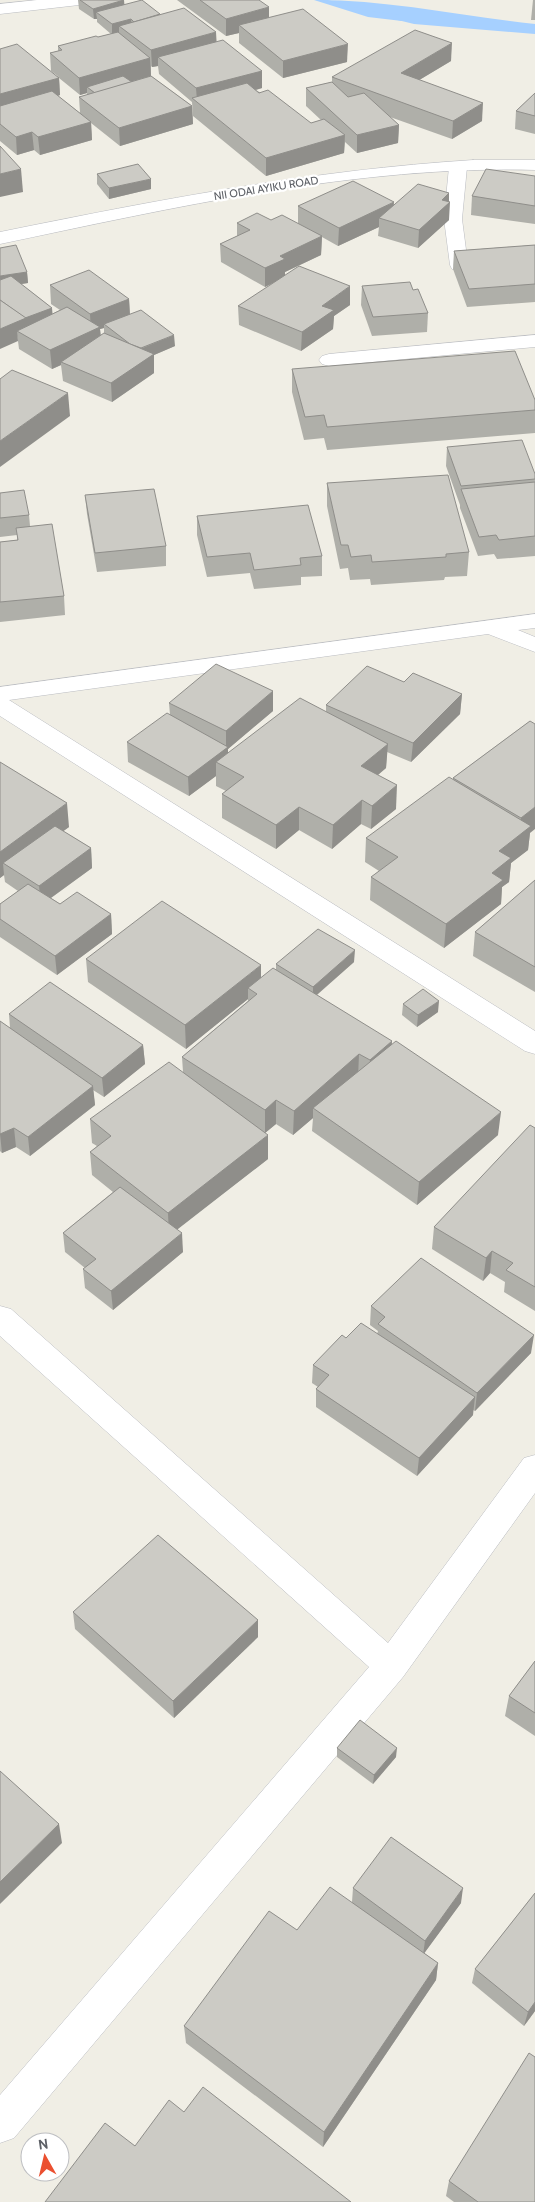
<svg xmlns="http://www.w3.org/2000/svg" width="535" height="2202" font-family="Cabin,sans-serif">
	<rect width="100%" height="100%" fill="#f0eee5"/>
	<path fill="#a6d0ff" d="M316,0C389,0 462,16 535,24V34L414,24Z"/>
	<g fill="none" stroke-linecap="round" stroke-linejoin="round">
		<path fill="#a6d0ff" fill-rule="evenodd" d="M314,0H328L369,11L402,15L406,18L402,21L368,17Z"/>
		<g stroke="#babcc1" stroke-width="1">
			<g id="minor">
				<path d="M458,162L464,163L467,167L462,219L468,265L466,269H452L450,265L444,219L449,167L452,163Z"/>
				<path d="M535,335V347L329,366L322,364L319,360L322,356L329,354Z"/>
				<path d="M535,614V628L518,630L535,637V652L488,634L9,700L535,1031V1054L525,1051L0,716V687Z"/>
				<path d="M0,1306L11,1309L388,1643L524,1458L535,1455V1493L403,1677L14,2138L0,2143V2095L369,1667L0,1336Z"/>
			</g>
		</g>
		<g stroke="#babcc1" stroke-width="1">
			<g id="tertiary">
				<path d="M37,0H87L79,5L0,14V4Z"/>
				<path d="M473,160H535V170C359,165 172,208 0,244V232C157,200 313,170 473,160Z"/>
			</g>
		</g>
		<use href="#minor" fill="#fff" fill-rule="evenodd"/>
		<use href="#tertiary" fill="#fff" fill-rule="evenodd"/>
	</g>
	<g fill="#afafa9" fill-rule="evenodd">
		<path d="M78,0H124V5L160,14L217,42L262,71V88L256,90L311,123L321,120L306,106V88L332,82V77L451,61L419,80L482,121L452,139L390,117L399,125L398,143L357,153L345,142L344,153L266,176L193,116L192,102L159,74L158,66L152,67L151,66V76L192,106L193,124L120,146L91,123L92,140L40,155L34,150L17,155L0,141V49L59,77L51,71L50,53L58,51V46L111,34L97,22V19H94L79,9ZM59,78L80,95L87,93V95L79,97L80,113L58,96L60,95Z"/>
		<path d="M177,0H259L269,18L347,62L283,78L239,43V33L226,36Z"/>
		<path d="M533,0H535V20H531Z"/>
		<path d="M535,93V134L515,129L516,111Z"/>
		<path d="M97,174L151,189L109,199L97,184Z"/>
		<path d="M535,176V224L471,215L472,196Z"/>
		<path d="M449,193V220L418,248L378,236L379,227L338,246L322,237L321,255L285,272V275L350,305L334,316L333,329L301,351L239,325L238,306L277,281L265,287L221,262L220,244L237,236V223L271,220L298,223V206L394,205Z"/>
		<path d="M535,245V302L467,307L453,269L454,251Z"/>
		<path d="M0,248L27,272L28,283L21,284L52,308V314L60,310L51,304L50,285L129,299L130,314L175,346L154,355V373L112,402L63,381L61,365L52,369L19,349L18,341ZM104,328V334L101,335L100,329Z"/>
		<path d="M362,286L413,290L428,313L427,332L372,336L361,305Z"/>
		<path d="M292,369L535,410V433L327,450L324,438L304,440L292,392Z"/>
		<path d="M447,447L535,474V556L497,559L494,554L478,556L460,508V505L446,466Z"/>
		<path d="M327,483L469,552L467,576L445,577L444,580L371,585L370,579L350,580L348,568L340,569L327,506Z"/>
		<path d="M0,493L29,515L30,526L64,596L65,615L0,622V542L17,540V535L0,537Z"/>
		<path d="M85,495L166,546V566L97,572L87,514Z"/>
		<path d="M197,516L322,556V576L301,577V585L254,589L250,573L207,577L197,535Z"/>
		<path d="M404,682L462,694L460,714L411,762L387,752L386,768L378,775L396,809L371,829L361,824L332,849L299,830L276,849L222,818V794L226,791L216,786V776L189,796L128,762L127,742L170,715L169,703L273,691V711L228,749V753L326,712V705Z"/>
		<path d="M530,721V833L528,850L511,863L509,882L502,887L501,904L444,948L370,900L371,877L379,871L365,862L366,838L453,780V778Z"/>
		<path d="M0,762L69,827L63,831L91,848L92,868L51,898L60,904L111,914L112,934L57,975L0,937V904L18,891L5,882L4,875L0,878Z"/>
		<path d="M535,880V992L473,956L475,932Z"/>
		<path d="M86,959L261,978L276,970V964L354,962L317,995L392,1044L498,1135L417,1205L312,1131L313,1118L293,1135L276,1124L265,1133L268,1159L177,1229L183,1252L113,1310L85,1288L83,1269L85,1268L65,1252L63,1233L113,1192L92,1175L90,1152L97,1146L92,1143L90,1119L183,1072L182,1057L248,1001V999L186,1049L88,982Z"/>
		<path d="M403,1004L438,1012L417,1027L402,1015Z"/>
		<path d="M9,1014L143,1045L145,1064L104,1097L93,1090L95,1105L30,1156L16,1147L2,1153L0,1151V1021L10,1028Z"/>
		<path d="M535,1128V1311L504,1292L505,1282L490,1273L483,1281L432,1249L434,1227Z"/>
		<path d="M371,1306L531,1353L475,1411L473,1410V1415L417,1476L316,1407V1389L318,1387L312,1383L313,1365L346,1338L377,1334L378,1331L370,1325Z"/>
		<path d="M73,1612L258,1620V1637L174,1718L75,1629Z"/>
		<path d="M535,1661V1736L505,1716L509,1696Z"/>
		<path d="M337,1748L396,1757L373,1784L337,1757Z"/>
		<path d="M353,1888L461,1903L424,1953L438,1963L436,1980L323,2147L186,2043L184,2026L297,1930L352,1902Z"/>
		<path d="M535,1893V2011L524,2026L472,1983L475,1969Z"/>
		<path d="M449,2181L535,2202H454L446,2196Z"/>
	</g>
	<g fill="#8f8e8a">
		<path d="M124,0L125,11L96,12L97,19H94L93,9Z"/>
		<path d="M269,7V24L239,25V33L226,36V19Z"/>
		<path d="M131,19L132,30L119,26V33L112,35V24Z"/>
		<path d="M216,32L217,49L158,57V66L152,67L151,50Z"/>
		<path d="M452,43L451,61L401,91V73Z"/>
		<path d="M348,44L347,62L283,78V61Z"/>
		<path d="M150,58L151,76L93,92L87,87V93L80,95L79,78Z"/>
		<path d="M262,71V88L201,105L197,101L196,88Z"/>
		<path d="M59,78L60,95L0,112V94Z"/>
		<path d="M483,103L482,121L452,139L453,121Z"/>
		<path d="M192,106L193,124L120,146L119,128Z"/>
		<path d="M91,122L92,140L40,155L38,137Z"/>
		<path d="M399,125L398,143L357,153V135Z"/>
		<path d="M32,132L34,150L17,155L16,137Z"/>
		<path d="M345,135L344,153L266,176V158Z"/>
		<path d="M21,169L23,192L0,197V174Z"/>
		<path d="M151,179V189L109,199V188Z"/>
		<path d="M449,193V203L450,202L449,220L418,248L419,230L442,200Z"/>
		<path d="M394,202L393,220L379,218V227L338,246L339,228Z"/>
		<path d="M322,236L321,255L285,272V277L265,287V268L280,256Z"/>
		<path d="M27,272L28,283L0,287V276Z"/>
		<path d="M350,286V305L334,316L333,329L301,351L302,332L322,306Z"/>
		<path d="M129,299L130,317L104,324V328L100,329L101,345L61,362V365L52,369L50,350L91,331L90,314Z"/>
		<path d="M52,308L53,319L17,331L18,341L0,349V329L22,319Z"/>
		<path d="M174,335L175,346L154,355V373L112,402L111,383L138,350Z"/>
		<path d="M68,393L70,416L0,467V441Z"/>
		<path d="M273,691V711L228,749V766L216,762V776L189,796L188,777L226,748V731Z"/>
		<path d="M462,694L460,714L411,762L413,743Z"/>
		<path d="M388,744L386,768L360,790L361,766Z"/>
		<path d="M397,785L396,809L371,829L372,806Z"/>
		<path d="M362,800L361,824L332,849L333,825Z"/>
		<path d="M67,803L69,827L12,869L3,863L4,875L0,878V852Z"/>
		<path d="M299,807V830L276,849V825Z"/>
		<path d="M535,807V829L530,833L528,850L511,863L509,882L502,887L501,904L444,948L446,924L492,873L499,851L519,835L521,818Z"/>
		<path d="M91,848L92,868L41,905L39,886Z"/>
		<path d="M111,914L112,934L57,975L55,956Z"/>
		<path d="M355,950L354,962L313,998V987Z"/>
		<path d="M261,965V989L248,988V999L186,1049L185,1025Z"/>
		<path d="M439,1001L438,1012L417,1027L418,1015Z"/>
		<path d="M392,1041L391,1064L368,1084L370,1060Z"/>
		<path d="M143,1045L145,1064L104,1097L102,1078Z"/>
		<path d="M359,1054L358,1078L313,1108V1118L293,1135L294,1111Z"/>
		<path d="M93,1086L95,1105L30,1156L28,1137Z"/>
		<path d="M276,1100V1124L265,1133V1110Z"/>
		<path d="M501,1112L498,1135L417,1205L419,1182Z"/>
		<path d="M14,1128L16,1147L2,1153L0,1134Z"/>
		<path d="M268,1135V1159L169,1236L168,1213Z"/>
		<path d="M182,1233L183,1252L113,1310L111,1291Z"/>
		<path d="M492,1251L490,1273L483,1281L486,1258Z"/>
		<path d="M534,1335L531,1353L475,1411L477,1393Z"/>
		<path d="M475,1397L473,1415L417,1476L419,1458Z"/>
		<path d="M258,1620V1637L174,1718L173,1701Z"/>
		<path d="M397,1748L396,1757L373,1784L374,1775Z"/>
		<path d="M59,1824L62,1843L0,1904V1882Z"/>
		<path d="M463,1888L461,1903L423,1955L425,1941Z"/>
		<path d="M438,1963L436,1980L323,2147L324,2132Z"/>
		<path d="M535,2002V2011L524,2026L528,2012Z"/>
	</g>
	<g fill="#cccbc5" stroke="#8f8e8a">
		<path d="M80,0H124L93,9Z"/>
		<path d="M142,0L160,14L134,22L131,19L112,24L96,12Z"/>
		<path d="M200,0H259L269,7L226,19Z"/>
		<path d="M184,8L216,32L151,50L119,26Z"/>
		<path d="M303,9L348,44L283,61L239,25Z"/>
		<path d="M415,30L452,43L401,73L483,103L453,121L332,77Z"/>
		<path d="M118,32L150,58L79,78L50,53L62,50L58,46L96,36L98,37Z"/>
		<path d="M223,40L262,71L196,88L158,57Z"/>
		<path d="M17,44L59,78L0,94V49Z"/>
		<path d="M123,76L132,82L95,93L87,87Z"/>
		<path d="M151,76L192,106L119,128L79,97Z"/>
		<path d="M332,82L348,97L364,93L399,125L357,135L306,88Z"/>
		<path d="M247,83L259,93L268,90L311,123L324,119L345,135L266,158L192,98Z"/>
		<path d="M52,91L91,122L38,137L32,132L16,137L0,124V106Z"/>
		<path d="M535,93V116L516,111Z"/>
		<path d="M0,146L21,169L0,174Z"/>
		<path d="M138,164L151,179L109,188L97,174Z"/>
		<path d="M486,169L535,176V206L472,196Z"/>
		<path d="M353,181L394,202L339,228L298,206Z"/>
		<path d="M418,184L449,193L442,200L450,202L419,230L379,218Z"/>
		<path d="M257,213L271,220L282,215L322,236L280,256L285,259L265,268L220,244L250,230L237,223Z"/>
		<path d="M16,245L27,272L0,276V248Z"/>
		<path d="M535,245V284L469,289L454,251Z"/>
		<path d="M299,266L350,286L322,306L334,310L302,332L238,306Z"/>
		<path d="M89,270L129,299L90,314L50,285Z"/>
		<path d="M11,276L52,308L25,318L0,300V280Z"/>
		<path d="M410,282L413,290L418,289L428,313L373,317L362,286Z"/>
		<path d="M0,300L26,318L0,329Z"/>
		<path d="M67,307L100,327L50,350L17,331Z"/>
		<path d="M141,310L174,335L141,348L130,344L104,324Z"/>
		<path d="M104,333L154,354L111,383L61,362Z"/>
		<path d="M515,351L535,400V410L327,427L324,415L305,417L292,369Z"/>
		<path d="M12,370L68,393L0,441V379Z"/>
		<path d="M522,440L535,474V479L461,486L447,447Z"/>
		<path d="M448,475L469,552L446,554V557L372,562L371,555L351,557L348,545H341L327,483Z"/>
		<path d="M535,482V536L499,540L496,535L479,537L461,489Z"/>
		<path d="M154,489L166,546L95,553L85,495Z"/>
		<path d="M24,490L29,515L0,518V493Z"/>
		<path d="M308,505L322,556L300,558L301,565L254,570L250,553L207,557L197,516Z"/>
		<path d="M52,524L64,596L0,602V542L18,540L16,528Z"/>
		<path d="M216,664L273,691L226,731L169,703Z"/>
		<path d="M367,666L404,682L413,673L462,694L413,743L326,705Z"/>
		<path d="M300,698L388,744L361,766L397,785L372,806L362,800L333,825L299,807L276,825L222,794L244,777L216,762Z"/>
		<path d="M167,713L228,747L188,777L127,742Z"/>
		<path d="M530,721L535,724V807L521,818L453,778Z"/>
		<path d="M0,762L67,803L0,852Z"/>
		<path d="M449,777L531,826L499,851L511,858L492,873L503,880L446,924L371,877L398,857L366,838Z"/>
		<path d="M55,826L91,848L39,886L3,863Z"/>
		<path d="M535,880V967L475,932Z"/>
		<path d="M28,884L60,904L77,892L111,914L55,956L0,919V904Z"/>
		<path d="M162,901L261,965L185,1025L86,959Z"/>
		<path d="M318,929L355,950L313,987L276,964Z"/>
		<path d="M273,968L392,1041L370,1060L359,1054L294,1111L276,1100L265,1110L182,1057L257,994L248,988Z"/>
		<path d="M50,982L143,1045L102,1078L9,1014Z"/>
		<path d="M423,989L439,1001L418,1015L403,1004Z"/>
		<path d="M0,1021L93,1086L28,1137L14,1128L0,1134Z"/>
		<path d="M396,1041L501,1112L419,1182L313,1108Z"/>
		<path d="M169,1062L268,1135L168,1213L90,1152L111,1136L90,1119Z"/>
		<path d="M530,1125L535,1128V1287L506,1270L513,1263L492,1251L486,1258L434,1227Z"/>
		<path d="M120,1187L182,1233L111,1291L83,1269L96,1259L63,1233Z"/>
		<path d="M421,1258L534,1335L477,1393L378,1324L385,1317L371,1306Z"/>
		<path d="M361,1323L475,1397L419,1458L316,1389L329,1375L313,1365L342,1335L346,1338Z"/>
		<path d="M158,1535L258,1620L173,1701L73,1612Z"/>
		<path d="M535,1661V1713L509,1696Z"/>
		<path d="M360,1720L397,1748L374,1775L337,1748Z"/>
		<path d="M0,1771L59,1824L0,1882Z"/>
		<path d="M391,1837L463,1888L425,1941L353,1888Z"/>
		<path d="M330,1887L438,1963L324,2132L184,2026L269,1911L297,1930Z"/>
		<path d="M535,1893V2002L528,2012L475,1969Z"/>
		<path d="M529,2053L535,2057V2202H478L449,2181Z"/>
		<path d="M203,2087L351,2202H45L105,2123L135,2146L169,2100L184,2112Z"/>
	</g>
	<g text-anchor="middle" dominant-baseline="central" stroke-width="4.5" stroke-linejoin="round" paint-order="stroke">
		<g font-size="11" fill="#5d6066" stroke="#fff">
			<text transform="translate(266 188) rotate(-9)">NII ODAI AYIKU ROAD</text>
		</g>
	</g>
	<g transform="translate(45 2157) rotate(352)"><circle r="24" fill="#ffffff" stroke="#bebfc2"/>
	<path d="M0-4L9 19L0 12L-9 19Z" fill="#eb5030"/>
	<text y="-8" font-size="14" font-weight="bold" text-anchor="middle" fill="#5d6066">N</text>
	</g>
</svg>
